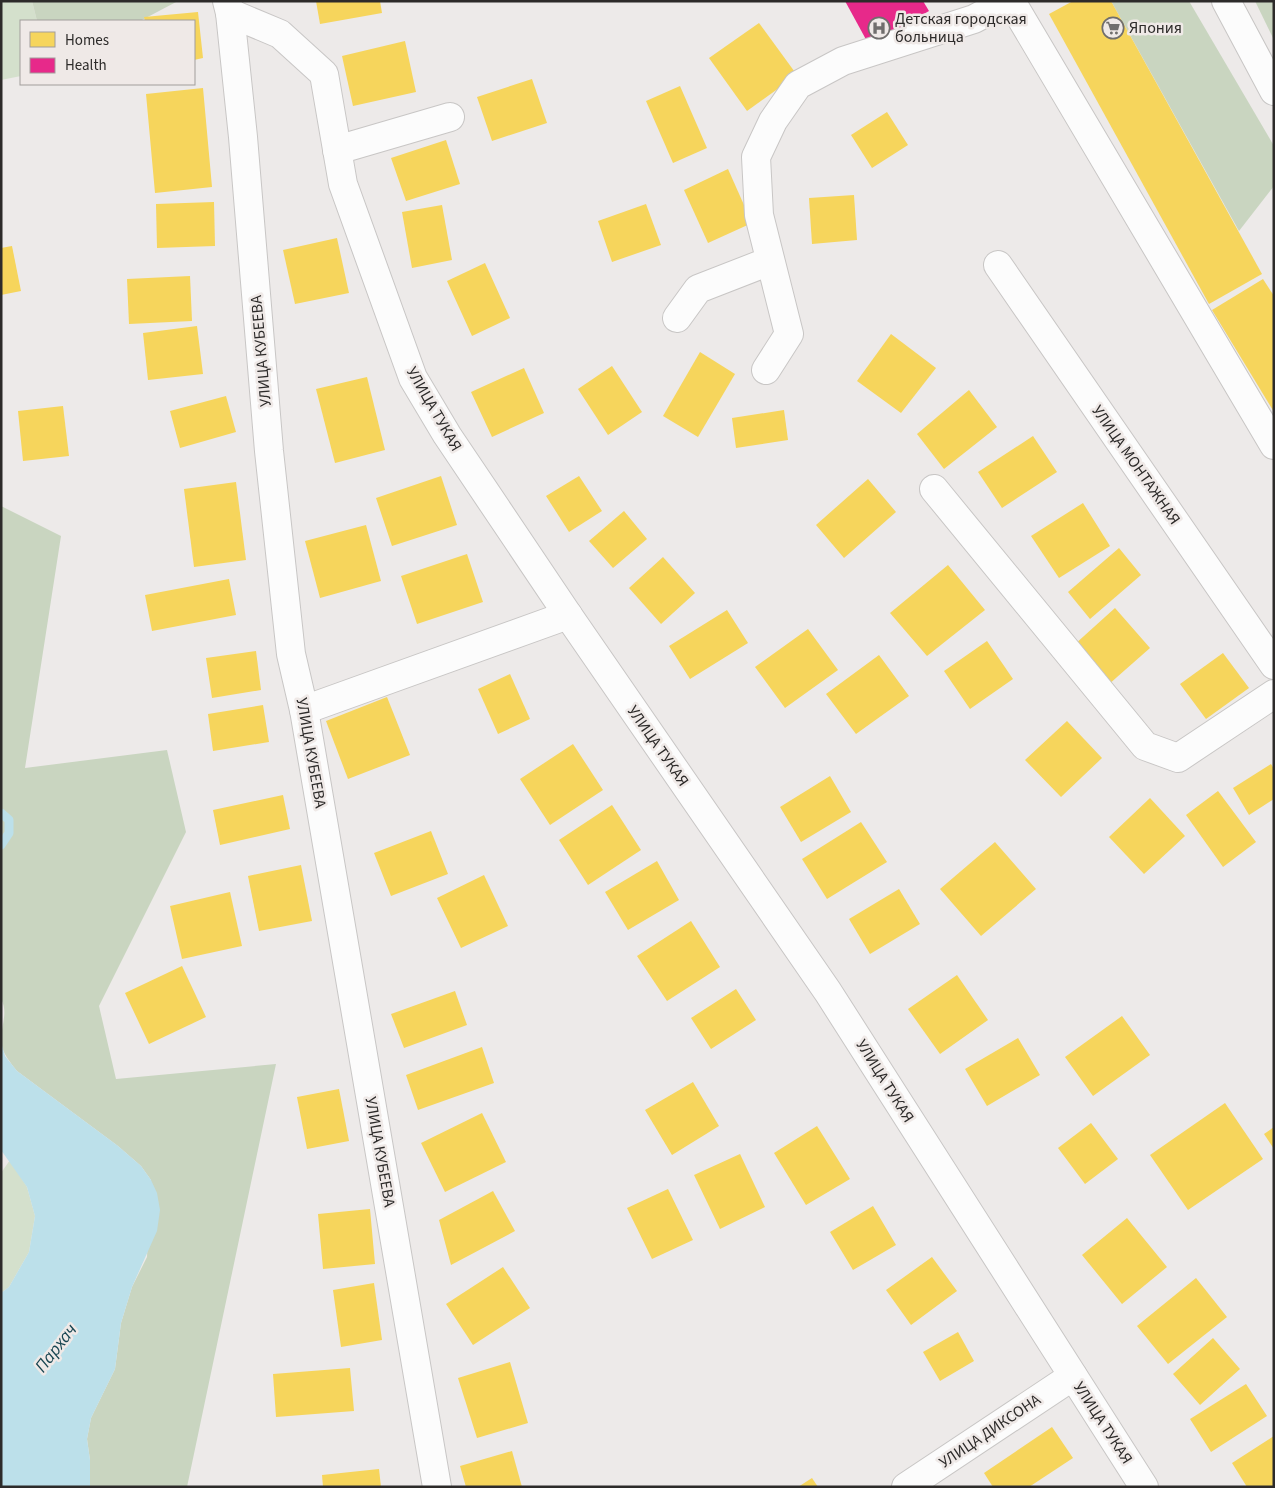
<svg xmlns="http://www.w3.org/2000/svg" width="1275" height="1488" font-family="'Source Sans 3',sans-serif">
	<rect width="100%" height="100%" fill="#edeae9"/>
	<g fill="#d4e0cc">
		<path d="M1,1H32L37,21H21V76L1,80Z"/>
		<path d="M10,1160L27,1187L35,1216L29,1252L9,1287L1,1293V1173Z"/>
	</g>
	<g fill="#c9d5c0">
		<path d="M32,1H178L140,21H37Z"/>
		<path d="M1111,1H1189L1274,146V186L1239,231Z"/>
		<path d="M1255,1H1274V38H1273Z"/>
		<path d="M1,506L61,536L25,768L167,750L186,832L99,1006L116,1079L276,1064L187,1487H90V1460L87,1439L91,1418L115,1369L121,1323L132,1287L147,1257L151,1180L141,1166L118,1146L17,1071C10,1062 3,1054 1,1043C0,1028 9,1013 1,999Z"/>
	</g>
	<path fill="#bce0ea" d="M1,1042L5,1056L17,1071L118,1146L141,1166L151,1180L157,1193L160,1210L157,1231L132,1287L121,1323L115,1369L91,1418L87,1439L90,1460V1487H1V1293L9,1287L29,1252L35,1216L27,1187L1,1150Z"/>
	<g fill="#f6d55c">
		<path d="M316,1H380L382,13L320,24Z"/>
		<path d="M1073,1H1111L1262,274L1209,304L1049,14Z"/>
		<path d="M198,12L203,58L194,60V21H145L144,17Z"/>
		<path d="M759,23L797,75L747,111L709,58Z"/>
		<path d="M405,41L416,92L353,106L342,56Z"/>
		<path d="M532,79L547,123L492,141L477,97Z"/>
		<path d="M680,86L707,148L673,163L646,101Z"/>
		<path d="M203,88L212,187L155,193L146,94Z"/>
		<path d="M887,112L908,145L872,168L851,135Z"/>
		<path d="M446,140L460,184L406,201L391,158Z"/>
		<path d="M728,169L752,223L708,243L684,190Z"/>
		<path d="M854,195L857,240L812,244L809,198Z"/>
		<path d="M214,202L215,246L157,248L156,204Z"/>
		<path d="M646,204L661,245L612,262L598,221Z"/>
		<path d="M442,205L452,260L412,268L402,212Z"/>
		<path d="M337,238L349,293L295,304L283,250Z"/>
		<path d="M12,246L21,291L1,295V248Z"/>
		<path d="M485,263L510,318L472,336L447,281Z"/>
		<path d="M190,276L192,321L129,324L127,279Z"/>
		<path d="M1263,279L1274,296V412L1212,310Z"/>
		<path d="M197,326L203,374L148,380L143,333Z"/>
		<path d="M891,334L936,368L901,413L857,381Z"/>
		<path d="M700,352L735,374L698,437L663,416Z"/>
		<path d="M612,366L642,412L608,435L578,389Z"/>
		<path d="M524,368L544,413L492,437L471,392Z"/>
		<path d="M367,377L385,450L335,463L316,389Z"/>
		<path d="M969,390L997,427L944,469L917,434Z"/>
		<path d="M226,396L236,432L180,448L170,411Z"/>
		<path d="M63,406L69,456L23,461L18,411Z"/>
		<path d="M784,410L788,440L736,448L732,418Z"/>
		<path d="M1033,436L1057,472L1002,508L978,472Z"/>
		<path d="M441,476L457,525L392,546L376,498Z"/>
		<path d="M579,476L602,511L569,532L546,496Z"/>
		<path d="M868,479L896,512L844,558L816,525Z"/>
		<path d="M236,482L246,560L194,567L184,489Z"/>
		<path d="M1083,503L1110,546L1059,578L1031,536Z"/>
		<path d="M624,511L647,539L613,568L589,541Z"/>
		<path d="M366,525L381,581L320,598L305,541Z"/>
		<path d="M1119,548L1141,575L1090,619L1068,592Z"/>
		<path d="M467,554L483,602L417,624L401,576Z"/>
		<path d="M663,557L695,593L661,624L629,588Z"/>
		<path d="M948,565L985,610L927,656L890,613Z"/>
		<path d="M229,579L236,615L152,631L145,595Z"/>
		<path d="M1115,608L1150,648L1108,685L1074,645Z"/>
		<path d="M727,610L748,643L690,679L669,646Z"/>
		<path d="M808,629L838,670L785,708L755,667Z"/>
		<path d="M987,641L1013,679L970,709L944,671Z"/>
		<path d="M256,651L261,690L212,698L206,658Z"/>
		<path d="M1223,653L1249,688L1206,719L1180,684Z"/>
		<path d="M879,655L909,696L856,734L826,694Z"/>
		<path d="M510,674L530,719L498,734L478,689Z"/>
		<path d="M387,697L410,755L348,779L326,721Z"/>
		<path d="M263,705L269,742L213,751L208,714Z"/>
		<path d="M1067,721L1102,758L1061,797L1025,760Z"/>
		<path d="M573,744L603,790L550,825L520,779Z"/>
		<path d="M1271,764L1274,769V799L1249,815L1233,788Z"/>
		<path d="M830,776L851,812L801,842L780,807Z"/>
		<path d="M1218,791L1256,842L1223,867L1186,815Z"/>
		<path d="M283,795L290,829L220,845L213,810Z"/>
		<path d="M1150,798L1185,836L1144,874L1109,837Z"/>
		<path d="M612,805L641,850L588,885L559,840Z"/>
		<path d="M861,822L887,862L827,899L802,859Z"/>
		<path d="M431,831L448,874L391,896L374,853Z"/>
		<path d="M995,842L1036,889L981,936L940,889Z"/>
		<path d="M657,861L679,900L628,930L605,892Z"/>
		<path d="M301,865L312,921L259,931L248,876Z"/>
		<path d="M484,875L508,926L461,948L437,898Z"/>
		<path d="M899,889L920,924L870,954L849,919Z"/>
		<path d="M230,892L242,946L182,959L170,906Z"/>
		<path d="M691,921L720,967L667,1001L637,956Z"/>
		<path d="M182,966L206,1017L149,1044L125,993Z"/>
		<path d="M957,975L988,1020L940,1054L908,1009Z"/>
		<path d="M736,989L756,1020L711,1049L691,1018Z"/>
		<path d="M455,991L467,1025L404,1048L391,1014Z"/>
		<path d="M1122,1016L1150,1055L1093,1096L1065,1057Z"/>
		<path d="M1018,1038L1040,1075L987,1106L965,1069Z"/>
		<path d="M482,1047L494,1083L418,1110L406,1075Z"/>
		<path d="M693,1082L719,1126L672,1155L645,1110Z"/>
		<path d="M339,1089L349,1141L307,1149L297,1097Z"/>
		<path d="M1225,1103L1263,1159L1188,1210L1150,1155Z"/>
		<path d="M482,1113L506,1162L445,1192L421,1143Z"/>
		<path d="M1091,1123L1118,1159L1085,1184L1058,1148Z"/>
		<path d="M817,1126L850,1179L806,1205L774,1153Z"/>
		<path d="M1274,1127V1149L1264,1134Z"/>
		<path d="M740,1154L765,1207L720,1229L694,1175Z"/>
		<path d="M668,1189L693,1240L652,1259L627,1208Z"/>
		<path d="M493,1191L515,1231L451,1265L439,1220Z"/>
		<path d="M873,1206L896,1245L853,1270L830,1232Z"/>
		<path d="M370,1209L375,1264L323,1269L318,1214Z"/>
		<path d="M1127,1218L1167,1267L1122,1304L1082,1255Z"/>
		<path d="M932,1257L957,1291L911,1325L886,1290Z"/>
		<path d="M503,1267L530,1308L473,1345L446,1304Z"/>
		<path d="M1196,1278L1227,1317L1168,1364L1137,1326Z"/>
		<path d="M374,1283L382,1340L341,1347L333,1290Z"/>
		<path d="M958,1332L974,1361L940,1381L923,1352Z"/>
		<path d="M1213,1338L1240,1369L1200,1405L1173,1374Z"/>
		<path d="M510,1362L528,1423L477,1438L458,1378Z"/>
		<path d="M350,1368L354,1411L276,1417L273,1374Z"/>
		<path d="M1246,1384L1267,1416L1211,1452L1190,1419Z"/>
		<path d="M1052,1427L1073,1458L1029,1487H993L984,1473Z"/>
		<path d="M1274,1436V1487H1247L1232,1463Z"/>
		<path d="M512,1451L522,1487H466L460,1466Z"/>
		<path d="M379,1469L381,1487H323L322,1475Z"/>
		<path d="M812,1478L818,1487H798Z"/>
	</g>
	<path fill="#e7298a" d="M845,1H923L929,11L869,45Z"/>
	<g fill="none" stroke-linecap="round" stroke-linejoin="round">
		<path stroke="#bce0ea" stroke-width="9" d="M1,813L9,820V833L1,845"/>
		<g stroke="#c8c6c5" stroke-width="30">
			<g id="minor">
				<path d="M227,1L230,13L280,34L324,74L343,184L413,378L447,435L568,615L828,992L1144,1487"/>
				<path d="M1011,1L1274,445"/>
				<path d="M230,13L243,137L269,451L291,654L304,710L437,1487"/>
				<path d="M337,150L450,117"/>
				<path d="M998,265L1274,665"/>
				<path d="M677,318L698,289L770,261"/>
				<path d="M766,370L789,334L759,215L756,157L773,121L798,85L843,61L974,19L1008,1"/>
				<path d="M934,489L1145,746L1178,758L1274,694"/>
				<path d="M304,710L568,615"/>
				<path d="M906,1487L1073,1376"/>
			</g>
		</g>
		<g stroke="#c8c6c5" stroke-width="30">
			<path id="major" d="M1226,1L1274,91"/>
		</g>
		<use href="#minor" stroke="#fcfcfc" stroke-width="28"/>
		<use href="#major" stroke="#fcfcfc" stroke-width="28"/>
	</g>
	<defs>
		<g id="hospital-ring" transform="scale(1.125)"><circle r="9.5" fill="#efe9e7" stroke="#706e6d" stroke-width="1.5"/><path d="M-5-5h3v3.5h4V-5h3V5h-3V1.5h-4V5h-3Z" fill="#706e6d"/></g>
		<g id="supermarket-ring" transform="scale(1.125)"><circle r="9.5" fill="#efe9e7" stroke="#706e6d" stroke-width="1.5"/><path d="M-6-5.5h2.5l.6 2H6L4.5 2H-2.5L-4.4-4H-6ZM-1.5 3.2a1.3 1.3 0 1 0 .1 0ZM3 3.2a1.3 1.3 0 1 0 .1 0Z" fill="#706e6d"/></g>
	</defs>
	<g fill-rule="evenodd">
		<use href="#hospital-ring" x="879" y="28"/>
		<use href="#supermarket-ring" x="1113" y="28"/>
	</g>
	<g text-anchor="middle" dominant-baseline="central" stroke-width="5" stroke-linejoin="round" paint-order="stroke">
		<g font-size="16" fill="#2d2b2a" stroke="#efe9e7" text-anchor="start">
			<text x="895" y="19">Детская городская<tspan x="895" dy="18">больница</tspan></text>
			<text x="1129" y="28">Япония</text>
		</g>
		<g font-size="16" fill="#2d2b2a" stroke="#efe9e7">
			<text transform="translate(261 351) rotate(-95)">УЛИЦА КУБЕЕВА</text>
			<text transform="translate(434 409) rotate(60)">УЛИЦА ТУКАЯ</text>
			<text transform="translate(1136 465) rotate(55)">УЛИЦА МОНТАЖНАЯ</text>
			<text transform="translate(658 746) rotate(55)">УЛИЦА ТУКАЯ</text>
			<text transform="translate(311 753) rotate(80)">УЛИЦА КУБЕЕВА</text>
			<text transform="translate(885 1081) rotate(58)">УЛИЦА ТУКАЯ</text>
			<text transform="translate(380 1152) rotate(80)">УЛИЦА КУБЕЕВА</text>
			<text transform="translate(1103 1423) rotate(57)">УЛИЦА ТУКАЯ</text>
			<text transform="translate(990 1431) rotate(-34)">УЛИЦА ДИКСОНА</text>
		</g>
		<g font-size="18" font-style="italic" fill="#194652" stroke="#efe9e7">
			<text transform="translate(56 1348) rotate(-52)">Пархач</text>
		</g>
	</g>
	<rect width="1275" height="1488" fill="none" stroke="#2d2b2a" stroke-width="5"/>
	<rect x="20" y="20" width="175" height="65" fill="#efe9e7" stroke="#a19d9b"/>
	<rect x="30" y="32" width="25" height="15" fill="#f6d55c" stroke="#a19d9b"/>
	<text x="65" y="45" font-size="15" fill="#2d2b2a">Homes</text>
	<rect x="30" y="58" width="25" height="15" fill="#e7298a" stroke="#a19d9b"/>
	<text x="65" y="70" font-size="15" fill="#2d2b2a">Health</text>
</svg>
